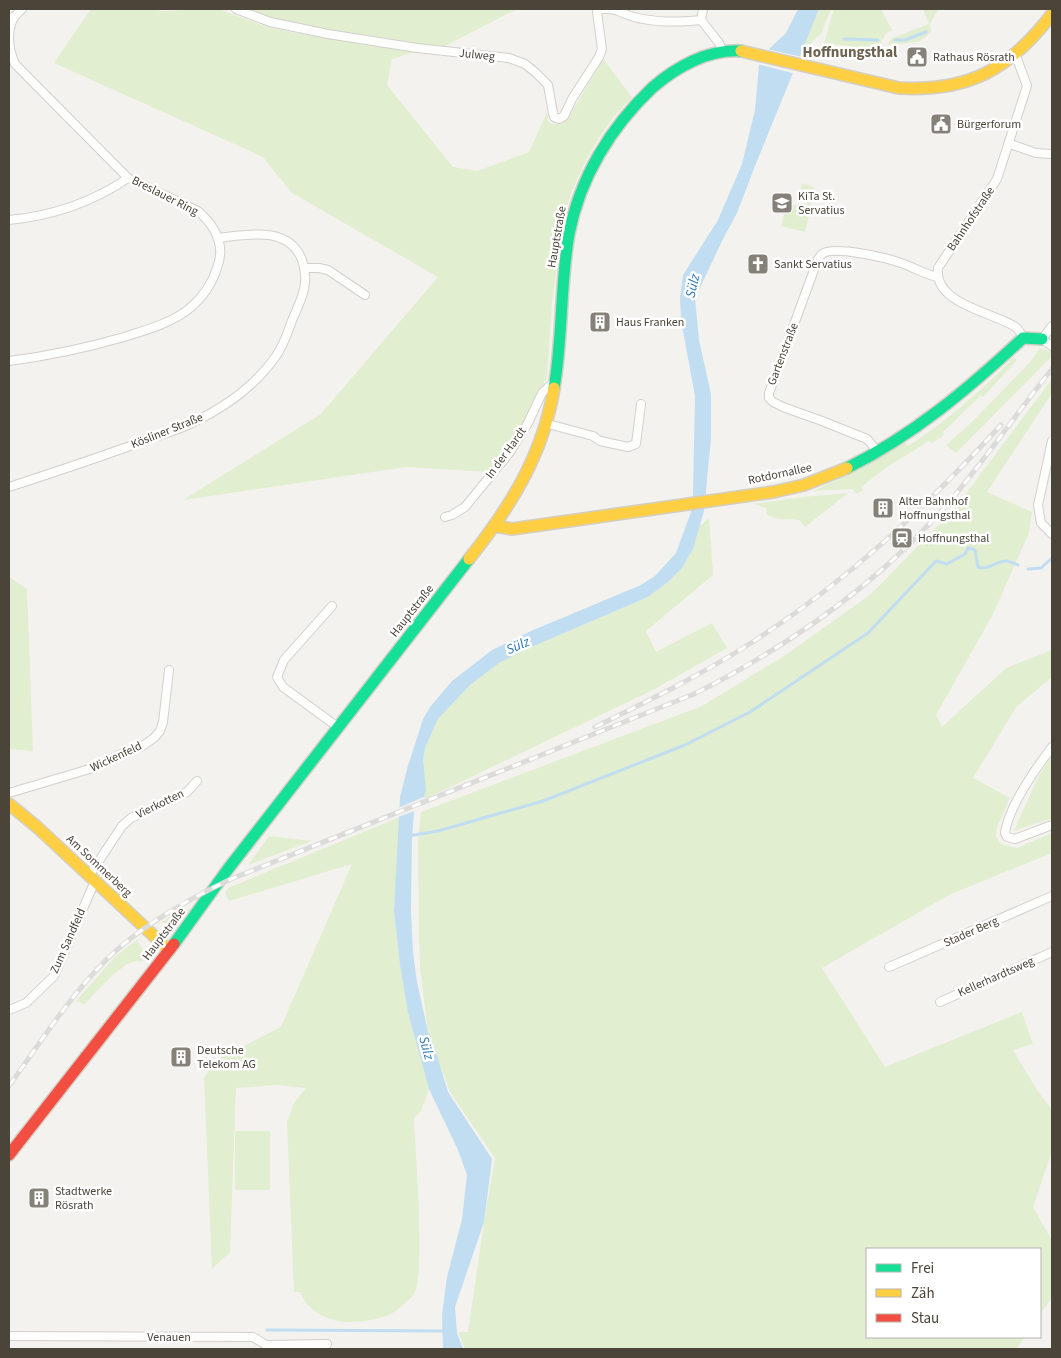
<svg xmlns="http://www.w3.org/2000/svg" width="1061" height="1358" font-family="'Source Sans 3',sans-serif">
	<rect width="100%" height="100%" fill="#f4f2ee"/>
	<g fill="#e1eecf">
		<path d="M91,9H146L164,11L218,9L267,27L295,33L414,52L392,59L387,85L453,167L477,171L529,152L547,112L548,121L552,124H557L568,119L603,59L632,97L612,119L599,138L586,160L571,193L563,220L552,304L547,377L520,431L489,472L406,467L183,500L321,414L438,277L292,193L263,157L54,63Z"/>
		<path d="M244,9H517L443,47L329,30L271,19Z"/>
		<path d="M819,9H831L821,34L812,41L810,58L799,57Z"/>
		<path d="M834,9H881L892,30L886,33L875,54L868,55L869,49L824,43Z"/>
		<path d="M923,9H938L930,24L931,32L919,42L887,45L892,38L929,24Z"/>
		<path d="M802,183L815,188L805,232L781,226L786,208H789L790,204L806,207L809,193L800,191Z"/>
		<path d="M1040,348L1052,352V356L956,453L946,445L972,422L1030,362Z"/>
		<path d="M1014,357L1017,360L983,397L981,395L943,432L944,435L932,443L929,441L887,467L861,487L863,490L857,494L852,489L813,491L862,468L905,443L908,446C946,422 978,393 1010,362L1009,361Z"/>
		<path d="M1052,379V393L987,492L1032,512L1029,533L992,616L936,715L942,727L1006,668L1052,650V677L1017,706L973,778L1010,798L997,827L996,837L1001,844L1017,848L1052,833V853L951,894L822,968L885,1067L1022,1012L1033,1044L1013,1050L1037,1090L1052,1110V1151L1033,1207L1052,1241V1297L1040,1315V1249H867V1337H1025L1016,1349H465L458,1332H468L485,1216L495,1158L450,1092L428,1032L420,968L419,935L418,841L421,812L702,706L787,654L870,595L955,508Z"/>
		<path d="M848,493L805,527L799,520C783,518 780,522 766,514V508L754,504L803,497Z"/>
		<path d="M709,518L713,575L646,631L656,652L712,623L727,648L653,690L423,800V761L425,748L438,719L470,685L499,663L529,648L648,597L669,581L682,568L693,549L699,527Z"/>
		<path d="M9,577L27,589L33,751L9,749Z"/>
		<path d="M1052,756V818L1014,831L1038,777Z"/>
		<path d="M400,817L394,911L400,965L408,1013L429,1089L421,1111L414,1118C415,1148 426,1276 414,1294C412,1297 408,1300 406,1302C402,1305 398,1310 394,1312C384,1319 362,1322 350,1322C329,1322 308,1312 300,1292H294L287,1122L294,1103L306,1088L277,1085L236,1088L230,1252L212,1269L204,1078L216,1060L281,1027L352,864L229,901L225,893L228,888Z"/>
		<path d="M269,836L312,841L248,865Z"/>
		<path d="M190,909L180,923L170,926L162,922L180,910Z"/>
		<path d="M137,940L145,954L143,962C140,961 135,961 132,962C118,967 95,993 85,1004L76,1001L116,956Z"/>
		<rect x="235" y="1131" width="35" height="59"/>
	</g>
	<path fill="#c0ddf1" d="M798,9H819L755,166L737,213L723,239L695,298L699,340L711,394V438L704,511L693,549L682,568L669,581L648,597L529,648L499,663L470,685L438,719L425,748L423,761L426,790L423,800L414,812L412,837L411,911L413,953L417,982L428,1032L435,1049L448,1092L492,1159L484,1222L455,1307L457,1333L463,1349H443L442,1315L447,1277L462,1219L467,1175L458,1150L429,1089L408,1013L400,965L394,911L400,797L407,769L423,719L430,707L452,681L492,650L531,631L641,585L655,576L676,553L691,512L693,495L695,396L681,320L680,298L683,275L718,220L742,164L755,110L759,65L769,49L786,33Z"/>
	<g fill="#f4f2ee">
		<path d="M767,49L802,57L796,74L757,64Z"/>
		<path d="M424,797L426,801L420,809L398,817V808Z"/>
	</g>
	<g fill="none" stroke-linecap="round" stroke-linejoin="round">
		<g stroke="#c0ddf1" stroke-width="3">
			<path d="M844,39L878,40"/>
			<path d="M895,40H905L926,32"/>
			<path d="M1028,569L1041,568L1052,558"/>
			<path d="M408,836L438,831L543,801L685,745L750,712L868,633L936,561L947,564L965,554L968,548L975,550L978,567C989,571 995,561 1006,561C1010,561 1015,564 1018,565"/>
			<path d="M267,1330L444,1331"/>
		</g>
		<g stroke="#d2d0cb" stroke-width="10">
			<g id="street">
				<path d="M236,9L270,22L328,34L417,48L509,58L525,64L535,72L548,85L553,113L554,117L559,119L564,116L572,99L599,57L602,49L597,12L600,9H605"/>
				<path d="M608,9C617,9 626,15 634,17C657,23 679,22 701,20"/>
				<path d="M703,9L701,20L719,43L723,52"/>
				<path d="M10,18L14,17L22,9"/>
				<path d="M1016,56L1027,86L997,179L938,268C933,303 991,312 1014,326C1019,329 1021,333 1023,338"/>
				<path d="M1010,144L1036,153L1052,154"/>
				<path d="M9,220C51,216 93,202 128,178"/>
				<path d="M304,268H319L328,270L365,295"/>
				<path d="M1052,326L1042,339L1052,346"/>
				<path d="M9,361C48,356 86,348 124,337C146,330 172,323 190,308C203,297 212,284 217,268C226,245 215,226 198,211L128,178L15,64C8,48 6,33 14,17"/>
				<path d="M548,424L593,436L600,441L628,447L636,444L641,404"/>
				<path d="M1052,441L1038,505L1041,523L1052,534"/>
				<path d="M878,452L867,439L822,421L783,407L773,402L769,398V393L815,267C817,262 818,257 822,254C833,245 887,258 901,263C913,267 924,274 937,277"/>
				<path d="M9,487C52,473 95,459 138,443C156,436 177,431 194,422C225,407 256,385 276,356C284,345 288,331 293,318C302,298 310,282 302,260C289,225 246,235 218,238"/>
				<path d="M445,517L452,515L465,507L510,452L528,423L542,393L555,381"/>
				<path d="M332,606L284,660L277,677L283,687L339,728"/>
				<path d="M1052,747C1036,768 1009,806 1005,833L1007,837L1015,839L1052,825"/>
				<path d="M9,793L96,767L127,751L141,747L154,738L160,731L163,722L169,670"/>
				<path d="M89,876L122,826L131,818L187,792L197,781"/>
				<path d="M889,967L1052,896"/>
				<path d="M940,1002L1052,952"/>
				<path d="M9,1010L26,1003L54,976L95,881"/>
				<path d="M9,1336L253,1337L266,1345L327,1344"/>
			</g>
		</g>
		<g stroke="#d3cfc5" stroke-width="14">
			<g id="fast">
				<path d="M554,388C563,337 560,284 569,234C580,177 611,127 652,88C676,67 708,49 741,51"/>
				<path d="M847,468C914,435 969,388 1023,338L1042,339"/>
				<path d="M174,944L228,869L469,559"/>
			</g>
		</g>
		<g stroke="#d3cfc5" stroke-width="14">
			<g id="slow">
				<path d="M741,51L899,88C969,92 1010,69 1052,14"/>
				<path d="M494,526L512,529L773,492L804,485L847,468"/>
				<path d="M469,559C511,506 543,455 554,388"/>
				<path d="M9,804L37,827L169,950"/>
			</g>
		</g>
		<g stroke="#d3cfc5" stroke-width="14">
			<path id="jam" d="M9,1155L174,944"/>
		</g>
		<use href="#street" stroke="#fdfdfc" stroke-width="8"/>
		<use href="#fast" stroke="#16e098" stroke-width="11"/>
		<use href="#slow" stroke="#ffcf43" stroke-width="11"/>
		<use href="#jam" stroke="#f24e42" stroke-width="11"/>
		<g stroke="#dbdbda" stroke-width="5">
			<g id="rail">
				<path d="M595,727C648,701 701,675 751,643C848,581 924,509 1001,425"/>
				<path d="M9,1086C40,1043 69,997 107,959C142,925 187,900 231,879L694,694C785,648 874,587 942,510C982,465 1015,415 1052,369"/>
			</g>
		</g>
		<use href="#rail" stroke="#fff" stroke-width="3" stroke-dasharray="9" stroke-linecap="butt"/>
	</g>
	<defs>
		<g id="civic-square" transform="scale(1.125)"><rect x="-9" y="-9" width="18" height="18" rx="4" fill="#868178" stroke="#fff"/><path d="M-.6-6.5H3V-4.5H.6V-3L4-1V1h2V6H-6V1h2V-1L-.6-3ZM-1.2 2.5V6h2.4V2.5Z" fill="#fff"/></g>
		<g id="school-square" transform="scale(1.125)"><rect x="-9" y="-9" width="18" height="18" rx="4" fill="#868178" stroke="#fff"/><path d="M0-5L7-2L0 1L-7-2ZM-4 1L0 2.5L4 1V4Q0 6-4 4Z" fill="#fff"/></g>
		<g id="church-square" transform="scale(1.125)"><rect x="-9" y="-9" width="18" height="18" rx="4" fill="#868178" stroke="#fff"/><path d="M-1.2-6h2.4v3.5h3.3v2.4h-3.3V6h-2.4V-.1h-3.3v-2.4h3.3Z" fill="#fff"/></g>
		<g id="building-square" transform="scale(1.125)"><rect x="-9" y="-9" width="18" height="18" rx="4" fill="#868178" stroke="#fff"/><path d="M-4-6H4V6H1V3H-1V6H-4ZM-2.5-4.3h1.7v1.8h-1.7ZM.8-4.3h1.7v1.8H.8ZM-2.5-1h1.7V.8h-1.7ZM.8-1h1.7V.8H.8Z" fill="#fff"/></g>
		<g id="station-square" transform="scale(1.125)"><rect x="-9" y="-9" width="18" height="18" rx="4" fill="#868178" stroke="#fff"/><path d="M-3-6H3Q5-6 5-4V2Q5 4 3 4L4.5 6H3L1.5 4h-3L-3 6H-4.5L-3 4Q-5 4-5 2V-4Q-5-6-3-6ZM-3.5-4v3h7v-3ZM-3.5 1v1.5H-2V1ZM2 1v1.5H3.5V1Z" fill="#fff"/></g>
	</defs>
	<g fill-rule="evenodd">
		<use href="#civic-square" x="917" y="57"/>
		<use href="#civic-square" x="941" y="124"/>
		<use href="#school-square" x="782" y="203"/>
		<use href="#church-square" x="758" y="264"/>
		<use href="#building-square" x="600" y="322"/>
		<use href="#building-square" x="883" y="508"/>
		<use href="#station-square" x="902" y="538"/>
		<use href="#building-square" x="181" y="1057"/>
		<use href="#building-square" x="39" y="1198"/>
	</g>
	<g text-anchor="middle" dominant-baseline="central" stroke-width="5" stroke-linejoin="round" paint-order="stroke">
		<g font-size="12" fill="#4b4439" stroke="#fff">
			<text transform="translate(477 55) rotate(6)">Julweg</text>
			<text transform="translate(165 196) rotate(27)">Breslauer Ring</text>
			<text transform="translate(971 219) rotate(-56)">Bahnhofstraße</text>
			<text transform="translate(557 237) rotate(-80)">Hauptstraße</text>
			<text transform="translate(783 354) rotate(-69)">Gartenstraße</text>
			<text transform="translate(167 431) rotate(-22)">Kösliner Straße</text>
			<text transform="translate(506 453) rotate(-54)">In der Hardt</text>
			<text transform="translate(780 474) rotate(-12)">Rotdornallee</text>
			<text transform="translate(412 611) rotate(-52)">Hauptstraße</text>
			<text transform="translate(116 757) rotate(-25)">Wickenfeld</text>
			<text transform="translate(160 804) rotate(-26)">Vierkotten</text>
			<text transform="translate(99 866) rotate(43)">Am Sommerberg</text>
			<text transform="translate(971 932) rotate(-24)">Stader Berg</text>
			<text transform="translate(164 934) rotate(-53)">Hauptstraße</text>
			<text transform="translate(68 941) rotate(-66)">Zum Sandfeld</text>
			<text transform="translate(996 977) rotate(-24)">Kellerhardtsweg</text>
			<text x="169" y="1337">Venauen</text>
		</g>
		<g font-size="12" fill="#4b4439" stroke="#fff" text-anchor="start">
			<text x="933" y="57">Rathaus Rösrath</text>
			<text x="957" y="124">Bürgerforum</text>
			<text x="798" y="196">KiTa St.<tspan x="798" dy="14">Servatius</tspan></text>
			<text x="774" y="264">Sankt Servatius</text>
			<text x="616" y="322">Haus Franken</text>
			<text x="899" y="501">Alter Bahnhof<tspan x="899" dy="14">Hoffnungsthal</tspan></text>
			<text x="918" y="538">Hoffnungsthal</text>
			<text x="197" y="1050">Deutsche<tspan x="197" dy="14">Telekom AG</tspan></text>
			<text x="55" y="1191">Stadtwerke<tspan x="55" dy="14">Rösrath</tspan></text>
		</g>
		<g font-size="14" font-style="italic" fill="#2e7ab2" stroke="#fff">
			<text transform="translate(693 286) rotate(-77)">Sülz</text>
			<text transform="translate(518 646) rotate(-24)">Sülz</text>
			<text transform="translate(426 1048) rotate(74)">Sülz</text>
		</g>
		<g font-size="15" font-weight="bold" fill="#6e6250" stroke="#fff">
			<text x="850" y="52">Hoffnungsthal</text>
		</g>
	</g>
	<rect width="1061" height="1358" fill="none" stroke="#4b4439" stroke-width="20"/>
	<rect x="866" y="1248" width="175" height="90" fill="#ffffff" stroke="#b7b4b0"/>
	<rect x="876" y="1264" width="25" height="8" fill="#16e098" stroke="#b7b4b0"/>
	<text x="911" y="1273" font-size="15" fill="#4b4439">Frei</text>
	<rect x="876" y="1289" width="25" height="8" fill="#ffcf43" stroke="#b7b4b0"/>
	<text x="911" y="1298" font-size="15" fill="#4b4439">Zäh</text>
	<rect x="876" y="1314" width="25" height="8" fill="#f24e42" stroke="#b7b4b0"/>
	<text x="911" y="1323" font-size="15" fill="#4b4439">Stau</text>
</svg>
